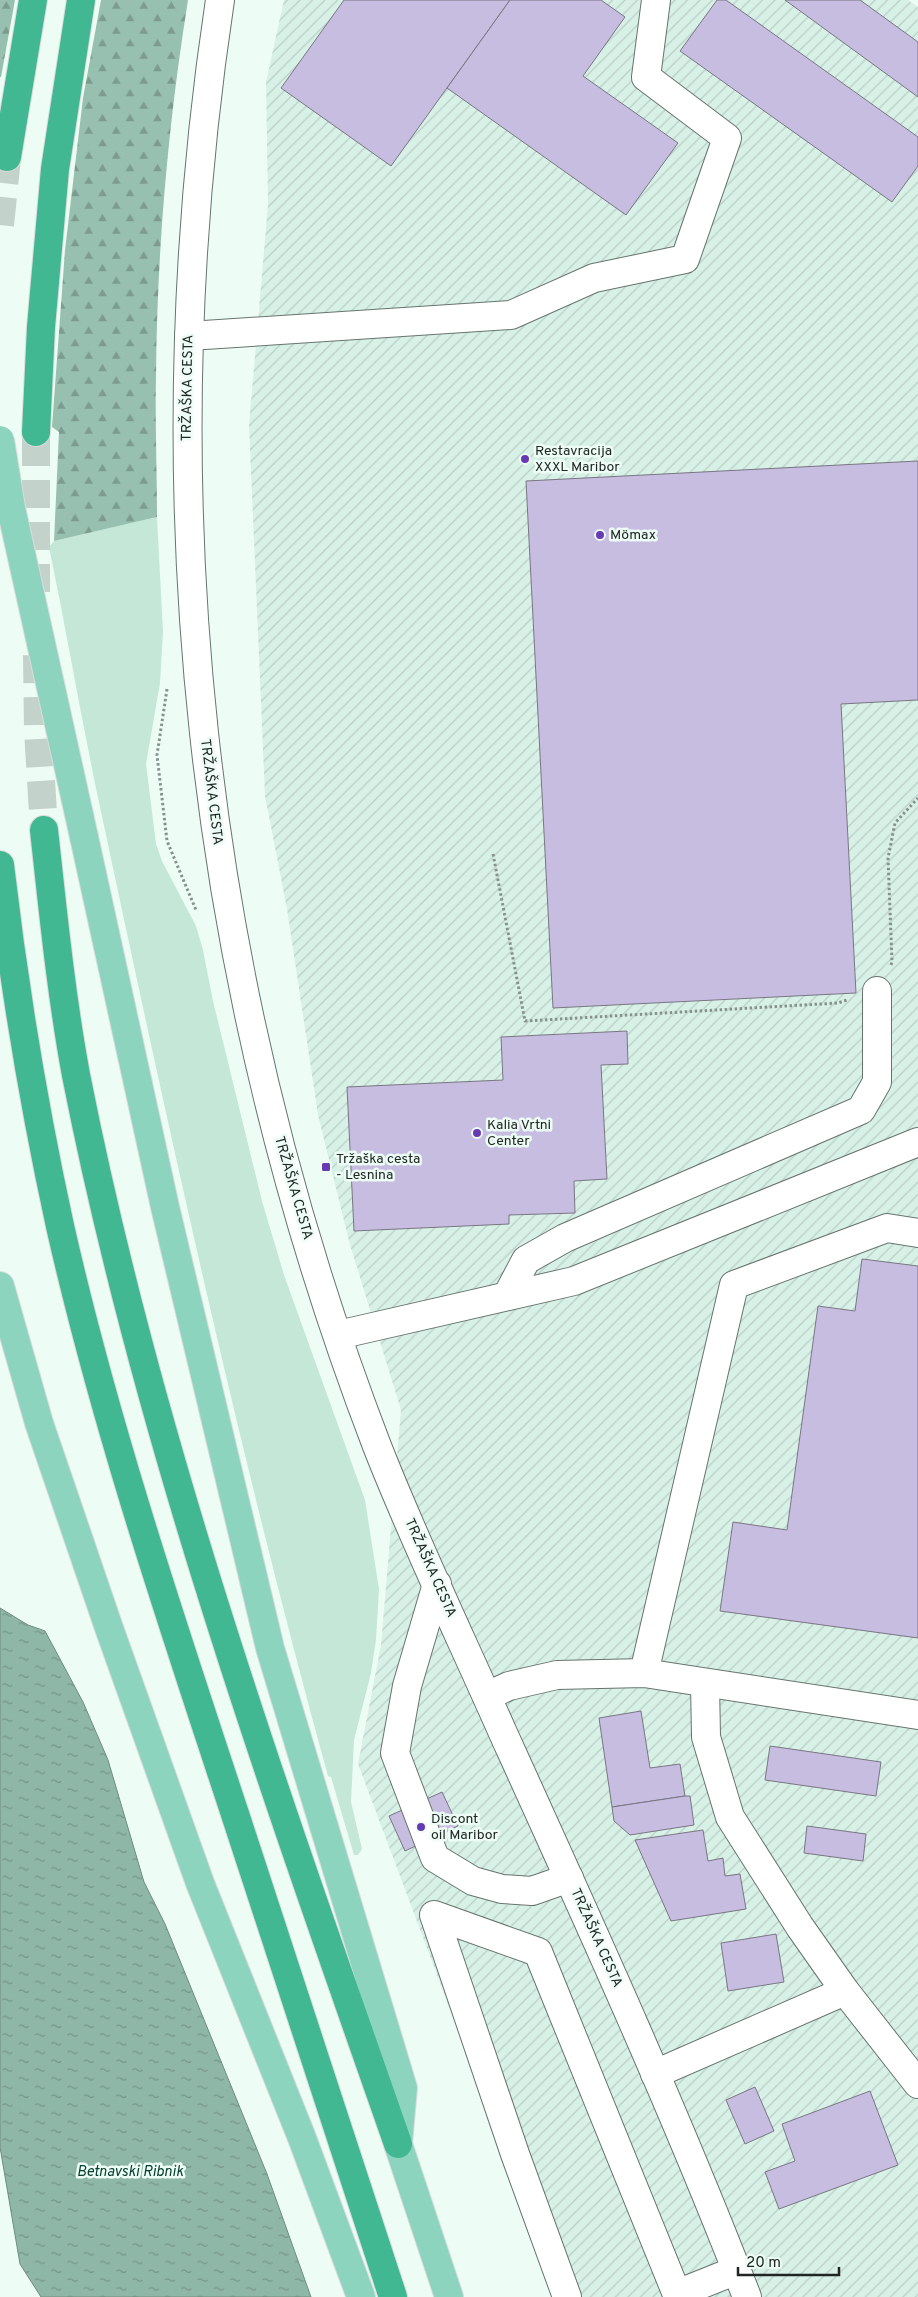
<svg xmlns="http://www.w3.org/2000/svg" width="918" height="2297" font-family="Overpass,sans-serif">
	<defs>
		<pattern id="industrial-furrows" width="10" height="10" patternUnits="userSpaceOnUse" patternTransform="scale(1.25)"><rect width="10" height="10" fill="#d8f1e7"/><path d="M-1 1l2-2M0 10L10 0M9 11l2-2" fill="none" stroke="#b9cec6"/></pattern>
		<pattern id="forest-firs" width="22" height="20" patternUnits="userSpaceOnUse" patternTransform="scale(1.25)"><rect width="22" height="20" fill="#98c0b0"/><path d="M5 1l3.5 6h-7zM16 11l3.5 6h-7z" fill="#7c9c8f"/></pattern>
		<pattern id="water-ripples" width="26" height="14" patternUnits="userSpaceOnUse" patternTransform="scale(1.25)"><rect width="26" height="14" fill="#8fb7a7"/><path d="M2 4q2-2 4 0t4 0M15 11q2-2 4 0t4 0" fill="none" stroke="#749588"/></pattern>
	</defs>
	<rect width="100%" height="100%" fill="#edfdf6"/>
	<path fill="url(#industrial-furrows)" d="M284,0H908L918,7V2297H553L527,2215L358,1764L381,1645L401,1410L350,1245L318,1115L287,909L265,796L249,425L268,205L266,82Z"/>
	<path fill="#c4e7d8" d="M157,517L163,632L160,683L146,764L156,844L162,861L196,926L203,950L213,1001L262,1201L284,1275L365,1500L379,1589L376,1640L371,1673L354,1740L351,1802L362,1849L358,1855H354L331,1777L328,1776C241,1461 171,1141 103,821C83,730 68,638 49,547L54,541Z"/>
	<g fill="url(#forest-firs)">
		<path d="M0,0H15L1,77H0Z"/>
		<path d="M101,0H188C168,125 157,250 156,377C155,423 157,470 157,517L54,541L59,432L52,427L65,250L83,98Z"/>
	</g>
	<path fill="url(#water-ripples)" stroke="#6e8c7f" d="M0,1608L28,1625L45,1631L83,1702L108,1760L144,1882L165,1924L267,2174L311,2297H41L20,2264L0,2147Z"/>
	<g fill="#c6bde0" stroke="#797682">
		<path d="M344,0H510L391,166L281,88Z"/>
		<path d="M510,0H601L625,17L583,76L678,143L626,215L447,88Z"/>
		<path d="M717,0H726L918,137V166L892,202L680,51Z"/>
		<path d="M785,0H860L918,42V97Z"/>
		<path d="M918,461V700L841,704L856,993L553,1008L526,481Z"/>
		<path d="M627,1031L628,1064L601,1065L607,1179L574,1181L575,1213L509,1215V1224L354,1231L347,1087L503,1080L501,1037Z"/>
		<path d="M862,1259L918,1266V1638L720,1611L733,1522L787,1530L818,1306L855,1311Z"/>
		<path d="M641,1711L650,1768L680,1764L685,1796L612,1807L599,1718Z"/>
		<path d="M770,1746L881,1762L876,1796L765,1780Z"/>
		<path d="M442,1792L458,1826L405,1851L389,1816Z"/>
		<path d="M685,1796H690L694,1825L630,1835L614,1821L612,1807Z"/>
		<path d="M807,1826L866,1834L863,1861L804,1853Z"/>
		<path d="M703,1830L708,1861L723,1858L725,1876L740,1874L746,1909L671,1921L635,1840Z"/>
		<path d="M776,1934L784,1982L728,1991L721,1943Z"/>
		<path d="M755,2087L774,2131L745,2144L726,2100Z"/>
		<path d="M870,2091L898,2165L779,2209L765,2172L795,2161L782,2124Z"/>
	</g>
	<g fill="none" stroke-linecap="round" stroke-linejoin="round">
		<g stroke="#c4d2cc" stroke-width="28" stroke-dasharray="28 14" stroke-linecap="butt">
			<path d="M0,225L7,157"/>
			<path d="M36,592V432"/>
			<path d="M37,655L38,730L44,830"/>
		</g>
		<g stroke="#66746e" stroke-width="30">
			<g id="minor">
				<path d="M220,0C146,489 199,983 377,1446C415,1543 461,1638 503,1733C588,1920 673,2106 747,2297"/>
				<path d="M189,336L511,315L594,278L685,259L727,138L646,77L656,0"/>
				<path d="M507,1296L526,1260L565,1238L861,1110L877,1082V991"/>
				<path d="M338,1335L574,1281L918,1142"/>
				<path d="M437,1584L407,1686L395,1753L435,1858L473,1881L502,1889L532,1891L569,1878"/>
				<path d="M644,1673L734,1285L887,1228L918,1233"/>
				<path d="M705,1683L706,1737L730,1817L800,1927L845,1991L918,2084"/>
				<path d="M487,1696L509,1686L557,1675L644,1673L918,1715"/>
				<path d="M655,2074L845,1991"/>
				<path d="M677,2294L737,2270"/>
				<path d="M567,2297L515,2154L434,1915L538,1952L678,2297"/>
			</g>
		</g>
		<g stroke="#dbdcdc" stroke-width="30">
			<g id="major">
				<path d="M84,837L165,1207L270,1648L403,2088L398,2144L449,2297"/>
				<path d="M0,1286L39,1423L109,1628L200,1883L302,2138L361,2297"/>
			</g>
		</g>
		<g stroke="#dbdcdc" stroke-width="30">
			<g id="highway">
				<path d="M7,157L33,0"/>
				<path d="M36,432L41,327L55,169L81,0"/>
				<path d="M44,830C53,912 61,994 76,1075C148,1441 275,1792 398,2144"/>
				<path d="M0,865C14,986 34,1107 60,1226C105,1425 171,1620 235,1814C288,1975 340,2136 393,2297"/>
			</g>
		</g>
		<g stroke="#87928d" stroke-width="3" stroke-dasharray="2.5 2.5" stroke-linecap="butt">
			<path d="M167,689L157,755L167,841L196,910"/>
			<path d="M493,854L525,1021L838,1003L847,1000"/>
			<path d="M891,965L892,962L888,858L895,823L918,798"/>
		</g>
		<use href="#minor" stroke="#fff" stroke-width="28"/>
		<use href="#major" stroke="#8dd4be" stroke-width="28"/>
		<use href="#highway" stroke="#41b792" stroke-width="28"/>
		<g stroke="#dbdcdc" stroke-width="30" stroke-linecap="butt">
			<path id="major-bridge" d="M0,440L11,508L84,837"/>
		</g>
		<use href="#major-bridge" stroke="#8dd4be" stroke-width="28"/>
	</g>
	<g fill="#683ab2" stroke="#edfdf6" stroke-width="2">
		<circle cx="525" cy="459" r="5"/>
		<circle cx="600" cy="535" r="5"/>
		<circle cx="477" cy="1133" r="5"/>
		<rect x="321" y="1162" width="10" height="10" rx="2.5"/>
		<circle cx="421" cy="1827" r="5"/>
	</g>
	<g text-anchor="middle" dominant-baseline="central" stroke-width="5" stroke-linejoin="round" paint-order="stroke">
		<g font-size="14" fill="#202623" stroke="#edfdf6">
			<text transform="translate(188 388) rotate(-89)">TRŽAŠKA CESTA</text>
			<text transform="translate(211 792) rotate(83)">TRŽAŠKA CESTA</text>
			<text transform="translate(293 1188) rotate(74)">TRŽAŠKA CESTA</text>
			<text transform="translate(430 1568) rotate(66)">TRŽAŠKA CESTA</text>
			<text transform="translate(596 1938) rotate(66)">TRŽAŠKA CESTA</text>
		</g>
		<g font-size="14" fill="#202623" stroke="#edfdf6" text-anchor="start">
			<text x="535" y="451">Restavracija<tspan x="535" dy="16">XXXL Maribor</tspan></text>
			<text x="610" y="535">Mömax</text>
			<text x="487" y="1125">Kalia Vrtni<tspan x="487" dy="16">Center</tspan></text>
			<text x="336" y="1159">Tržaška cesta<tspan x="336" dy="16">- Lesnina</tspan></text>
			<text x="431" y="1819">Discont<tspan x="431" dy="16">oil Maribor</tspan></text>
		</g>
		<g font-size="15" font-style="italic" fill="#074030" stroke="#edfdf6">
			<text x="130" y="2172">Betnavski Ribnik</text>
		</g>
	</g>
	<path d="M738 2267v8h101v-8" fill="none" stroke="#202623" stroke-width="2.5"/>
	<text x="746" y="2267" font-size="15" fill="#202623" stroke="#edfdf6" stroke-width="4" paint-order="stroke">20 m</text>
</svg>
